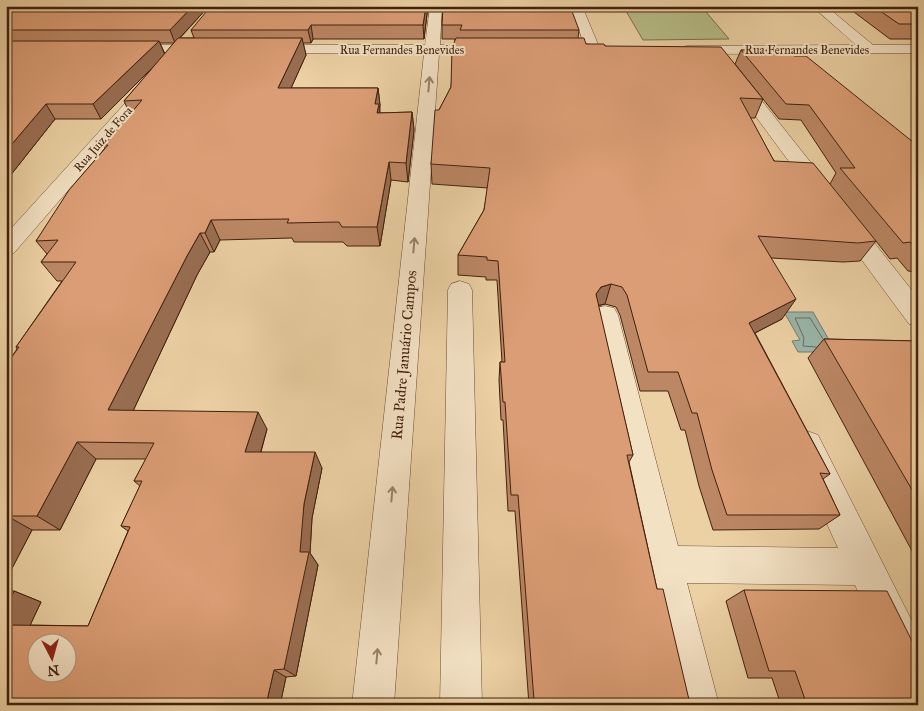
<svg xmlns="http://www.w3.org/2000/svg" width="924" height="711" font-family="'IM FELL Great Primer',serif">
	<rect width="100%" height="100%" fill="#ecd1a4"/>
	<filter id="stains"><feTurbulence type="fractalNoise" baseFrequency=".004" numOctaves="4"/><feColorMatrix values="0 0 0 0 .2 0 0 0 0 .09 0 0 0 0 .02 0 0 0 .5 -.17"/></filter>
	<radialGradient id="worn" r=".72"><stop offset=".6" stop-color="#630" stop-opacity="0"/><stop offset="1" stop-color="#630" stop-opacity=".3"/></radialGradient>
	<path fill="#b6bc87" stroke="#7c6e4a" d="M623,6H701L729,39L643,40Z"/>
	<path fill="#99b6ab" stroke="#767a6c" d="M784,312H813L836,352H798L792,341L800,340Z"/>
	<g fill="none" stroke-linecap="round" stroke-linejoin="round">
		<path stroke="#6d6b5c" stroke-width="1" d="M816,347L803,346L804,338L795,318H810L823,339"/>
		<g stroke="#6c4c33" stroke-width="1">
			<g id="minor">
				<path d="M430,6H442L440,45L489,46L494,47L496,50L494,53L489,54H439L394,705H352L424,54L267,53L262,52L260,49L262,46L267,45H425Z"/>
				<path d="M570,6H582L600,49L598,52H588L586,49Z"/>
				<path d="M812,6H826L873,45H918V53L687,54L682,53L680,50L682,47L687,46L856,45Z"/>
				<path d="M124,45H206L211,46L213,49L211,52L206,53L119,52L117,49L119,46Z"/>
				<path d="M737,75L743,77L918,298V326L909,324L731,83L729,80L731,77Z"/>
				<path d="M154,76L160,78L162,81L160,84L14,253L6,255V234L148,78Z"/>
				<path d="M460,281L469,284L472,290L482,705H440L448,290L451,284Z"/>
				<path d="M605,306L614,308L618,315L678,546L838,548L791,445L796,435L807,431L818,435L918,633V698L903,692L855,585L687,583L719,705H677L592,315L596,308Z"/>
			</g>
		</g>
		<use href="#minor" fill="#f3e1c4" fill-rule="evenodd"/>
	</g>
	<g fill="#bc8765" stroke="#41200d" fill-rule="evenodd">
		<path d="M6,6H209L180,38H194L191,30L428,6L424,39H313L311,43H303L306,55L291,88H378L380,105V113L412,112L414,130L408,182L391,180L380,246H347L343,242H294L292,238L220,240L214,252H210L197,275L133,411L267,429L261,452L322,468L312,518L310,553L318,565L296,676L286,677L280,705H6L14,591L41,602L30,625L88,626L128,531L121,526L140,486L134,481L146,459H96L60,530H32L6,579V365L17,349L16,347L62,281H57L41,262L47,254L36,241L105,148L104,145L130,114L124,101L158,62L101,119H55L6,181ZM160,43H174L165,54Z"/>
		<path d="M443,6L579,30L578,38L586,44L605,46L763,99L755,118H750L774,161L830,184L836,173L801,120L779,119L735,64L741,50L794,56L918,146V272L908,271L897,258L890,259L876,241L860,261L843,262L771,258L782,319L755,333L830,474L823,479L840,515L819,529L713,530L699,486L685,430H681L668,391H640L620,315L616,307L605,304L598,306L633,455L629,462L657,589L690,704L686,705H529L515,511H508L503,420H501L499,380L500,362H502L497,280H486V277L458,275V255L484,210L488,188L432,184L431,164L439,110L451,87L455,39H442V25Z"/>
		<path d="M846,6H918V39H890Z"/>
		<path d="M824,339L918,341V562L808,358Z"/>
		<path d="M744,590L918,705H781L772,678H748L726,601Z"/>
	</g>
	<g fill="#996e52" stroke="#41200d">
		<path d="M193,6H209L175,43L170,30Z"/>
		<path d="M426,6H428L424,39L423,25Z"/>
		<path d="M311,25L313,39L311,43L308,30Z"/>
		<path d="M302,38L306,55L283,106L278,88Z"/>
		<path d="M159,41L165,55L101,119L93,104Z"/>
		<path d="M378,88L380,105L379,109L381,122L375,104Z"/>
		<path d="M46,104L55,119L6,181V151Z"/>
		<path d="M412,112L414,130L408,182L406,163Z"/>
		<path d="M389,162L391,180L380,246L377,227Z"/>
		<path d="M211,220L220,240L214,252L205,233Z"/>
		<path d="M200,233L210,252L197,275L125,428L108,410L187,256Z"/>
		<path d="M611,284L605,304L596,306V294L601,287Z"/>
		<path d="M796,299L782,319L737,342L749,323Z"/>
		<path d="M258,412L267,429L256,468L245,452Z"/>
		<path d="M77,442L96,459L60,530L37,516Z"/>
		<path d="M315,452L322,468L312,518L310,553L318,565L296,676L284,669L304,504Z"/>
		<path d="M7,516L32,530L6,580V518Z"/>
		<path d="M14,591L41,602L26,634L6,627V607Z"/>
		<path d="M274,670L286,677L280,705H266Z"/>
	</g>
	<g fill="#db9d75" stroke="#41200d" fill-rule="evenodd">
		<path d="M6,6H193L170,30H6Z"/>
		<path d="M211,6H426L423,25H311L308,30H191Z"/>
		<path d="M443,6H570L579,30H460L462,25H442Z"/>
		<path d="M873,6H918V24H899Z"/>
		<path d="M178,38H302L278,88H378L375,104H379L377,113L412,112L406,163L389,162L377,227H342L339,222L287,223L289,219L211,220L205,233H200L187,256L108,410L258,412L245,452H315L304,504L300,552H309L284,669L274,670L266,705H6V625L88,626L130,527L121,526L142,481H134L154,443L77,442L37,516H7L6,518V365L19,347H16L76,262H41L58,240L36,241L69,190L108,145H104L142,100L124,101ZM38,644H68V674H38Z"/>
		<path d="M456,38H584L586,44H604L605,46L721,47L763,99L740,98L774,161L813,163L876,241L858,243L758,236L796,299L749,323L830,474L820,473L840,515H727L712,470L697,413H692L678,372H648L627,295L622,287L611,284L601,287L596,294L633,455H627L657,589H663L690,704L534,700L518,495H511L505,402H503L500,362H505L498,261L487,260V257L458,255L484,210L490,168L431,164L435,110H439L451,87L452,47Z"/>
		<path d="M6,41H159L93,104H46L6,151Z"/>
		<path d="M741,50H789L794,56H806L918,146V250L910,242L903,243L840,168H855L809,105L786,104Z"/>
		<path d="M824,339L918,341V500Z"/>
		<path d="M744,590L887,591L918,653V705H807L795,671H769Z"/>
		<path d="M6,591H14L6,607Z"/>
	</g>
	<defs><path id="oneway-shaft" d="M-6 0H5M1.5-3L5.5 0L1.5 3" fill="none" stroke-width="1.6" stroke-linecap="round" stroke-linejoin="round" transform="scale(1.25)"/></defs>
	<g stroke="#9a8068">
		<use href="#oneway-shaft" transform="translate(429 84) rotate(-85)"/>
		<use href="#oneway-shaft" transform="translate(414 245) rotate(-85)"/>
		<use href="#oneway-shaft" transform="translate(392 494) rotate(-85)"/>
		<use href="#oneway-shaft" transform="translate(377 656) rotate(-85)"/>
	</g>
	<g text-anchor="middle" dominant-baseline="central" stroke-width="4" stroke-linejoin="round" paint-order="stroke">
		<g font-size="12" fill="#41200d" stroke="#f3e1c4">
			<text x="402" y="50">Rua Fernandes Benevides</text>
			<text x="807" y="50">Rua Fernandes Benevides</text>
			<text transform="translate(103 139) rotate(-49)">Rua Juiz de Fora</text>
		</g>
		<g font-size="15" fill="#41200d" stroke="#f3e1c4">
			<text transform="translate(404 355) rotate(-85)">Rua Padre Januário Campos</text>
		</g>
	</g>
	<rect width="924" height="711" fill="none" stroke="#ecd1a4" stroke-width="25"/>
	<rect x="8" y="8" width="909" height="696" fill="none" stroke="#41200d" stroke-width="2.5"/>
	<rect x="12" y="12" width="899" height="686" fill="none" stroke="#41200d"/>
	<g transform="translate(52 658) rotate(174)"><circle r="24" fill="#f3e1c4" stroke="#ac947b"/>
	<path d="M0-4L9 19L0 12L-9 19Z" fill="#8f2418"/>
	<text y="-8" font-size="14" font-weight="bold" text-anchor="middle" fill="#41200d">N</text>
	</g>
	<rect width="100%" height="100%" filter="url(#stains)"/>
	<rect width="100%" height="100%" fill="url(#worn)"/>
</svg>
